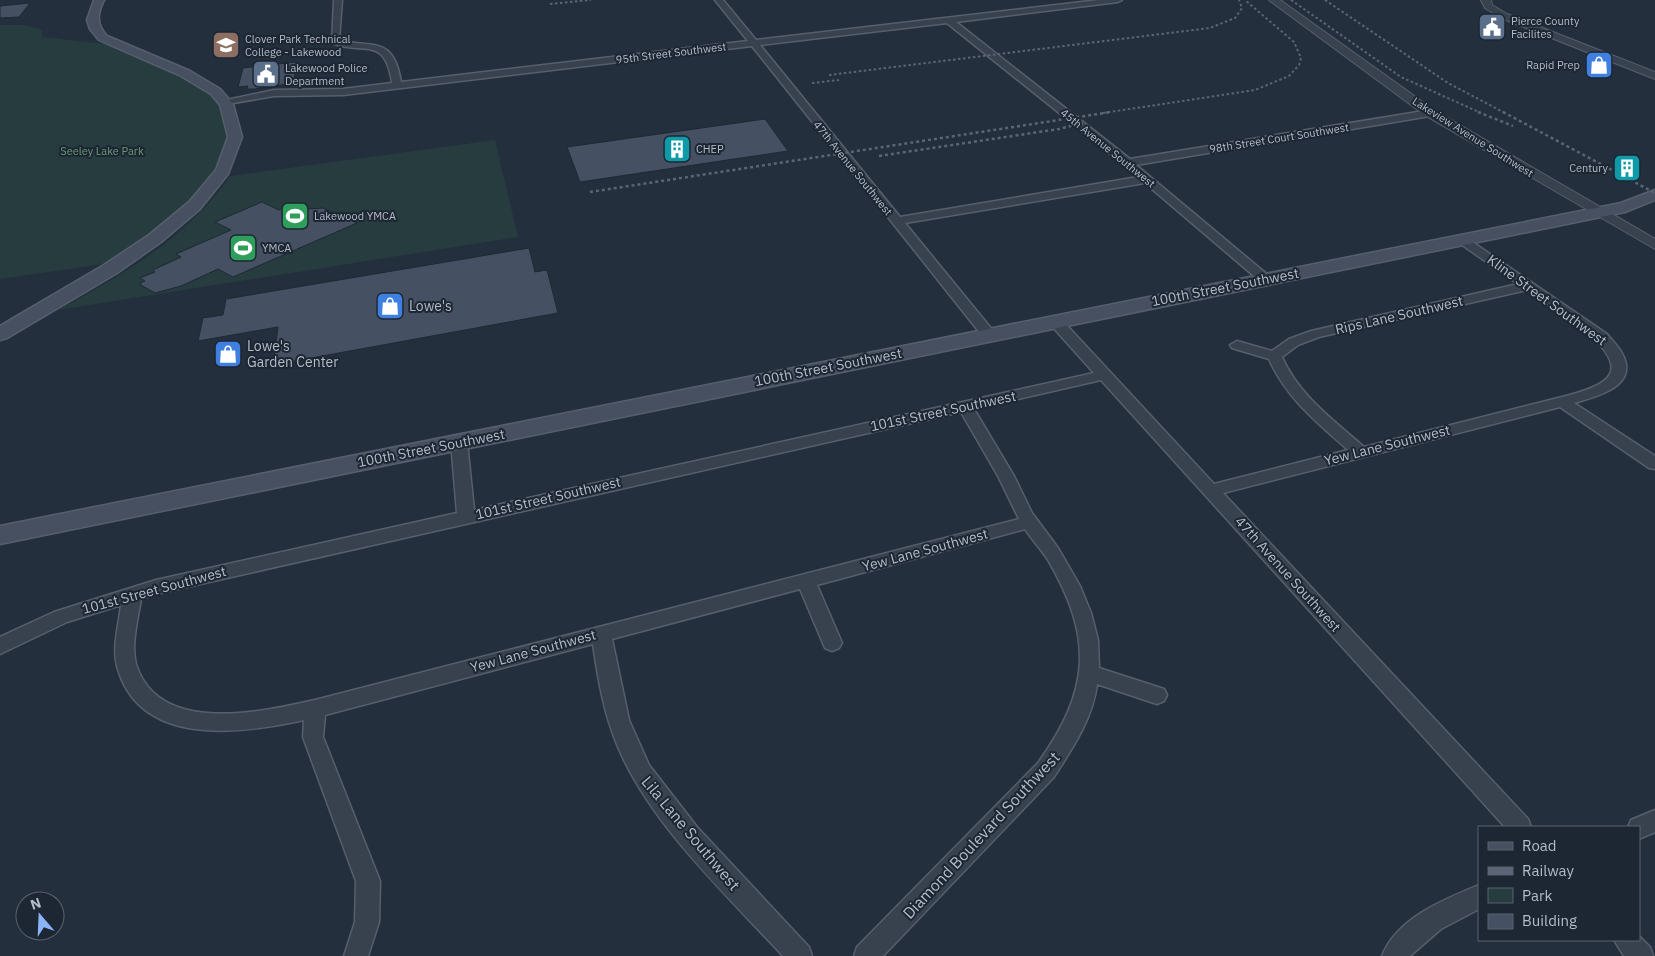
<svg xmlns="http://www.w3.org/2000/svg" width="1655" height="956" font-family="'IBM Plex Sans',sans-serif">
	<rect width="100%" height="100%" fill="#242f3e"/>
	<g fill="#263c3f">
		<path d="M0,25H24L40,29L42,30V37L115,45L211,89L234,122L216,179L124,261L0,279Z"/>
		<path d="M495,140L518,237L58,310C121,276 189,237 230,176Z"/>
	</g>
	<g fill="#455162" stroke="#1f2835">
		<path d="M30,3L19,17L0,18V6Z"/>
		<path d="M296,62L294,83L255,89H247L248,86L238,87L243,68Z"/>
		<path d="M765,119L788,151L580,182L567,147Z"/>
		<path d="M262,202L279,210L294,203L307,209L323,208L357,223L233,277L218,269L181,286L155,293L139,284L145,281L140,278L155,272L153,270L181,257L176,254L231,230L215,222Z"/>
		<path d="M529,248L535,272L547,270L558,313L273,365L278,327L198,341L203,318L223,315L226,299Z"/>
	</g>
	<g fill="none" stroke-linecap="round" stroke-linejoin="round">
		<g stroke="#565f6c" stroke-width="3">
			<g id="minor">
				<path d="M334,0H342L339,40C372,49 393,34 401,82L748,41L715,0H723L756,40L1099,0H1122L1118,2L956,22L1130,159L1430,110L1435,113L1430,116L1136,165L1269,276L1271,279L1265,283L1261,282L1145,183L905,223L994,332L996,335L989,339L984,338L752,46L343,95L274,96L222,105V101L274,90L343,89L392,83C385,34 363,56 332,43ZM947,23L1124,165L1138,177L900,217L760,45Z"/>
				<path d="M1462,235L1607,334C1614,343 1624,352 1626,364C1630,389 1592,398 1574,403L1655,456V469L1649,468L1560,407L1223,493L1528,819L1531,827H1505L1101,380L974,409L1014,476L1032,513L1058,548L1080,586L1091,613L1098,640L1099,668L1164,689L1167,695L1164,701L1157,704L1097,684C1093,718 1072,749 1054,777L883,956H854L857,947L1038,763C1090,690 1094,639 1048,560C1041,549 1032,540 1025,529L817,585L842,643L839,648L832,651L825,648L800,589L612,639L629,720L649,765L697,827L809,947L812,956H783C727,895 651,825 618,747C604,714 598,679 593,644L325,715L323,737L380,881L379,922L368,956H344L355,922L356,881L303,737L304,720C240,734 139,748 117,666C112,647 119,624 121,605L67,622L0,654V637L54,612L156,580L457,513L451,442L453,438H465L467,442L474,510L1094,373L1050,324L1048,321L1050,318H1060L1214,484L1348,450C1318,423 1286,398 1269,359L1232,348L1230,345L1237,341L1272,351L1289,339L1311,331L1518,284L1458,242L1456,239ZM1527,290C1546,304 1623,347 1610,374C1604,387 1571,395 1558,398L1364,447C1332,419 1299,395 1282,357L1298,345L1319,337ZM961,412L998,476L1019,519L315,700C262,712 161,735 137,667C130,647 138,619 141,599L156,594Z"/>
				<path d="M1655,810V832L1639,839V827H1628L1631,820Z"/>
				<path d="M1479,885V909L1441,929L1410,956H1382C1397,918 1443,900 1479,885Z"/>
				<path d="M1639,936L1650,947L1653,956H1624L1614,940H1639Z"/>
			</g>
		</g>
		<g stroke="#565f6c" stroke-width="2">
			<g id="tertiary">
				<path d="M1269,0H1280L1434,110L1655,239V249L1426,116Z"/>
				<path d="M1481,0H1491L1492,5L1507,14L1655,72V79L1501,18L1485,8Z"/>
			</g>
		</g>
		<g stroke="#565f6c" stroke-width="3">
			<g id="secondary">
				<path d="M94,0H104C97,14 96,24 107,36L190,71L220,89L233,104L242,137L228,174L200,209L161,242L117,273L7,338L0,340V326L104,265L149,235L189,202L216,170L228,137L220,105L211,94L181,76L99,40L90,29L87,20Z"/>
				<path d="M1655,190V200L1625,212L0,544V526L1621,203Z"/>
			</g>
		</g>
		<use href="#minor" fill="#38414e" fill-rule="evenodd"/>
		<use href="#tertiary" fill="#38414e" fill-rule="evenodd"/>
		<use href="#secondary" fill="#465061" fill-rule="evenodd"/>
		<g stroke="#5a6575" stroke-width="2" stroke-dasharray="2.5 2.5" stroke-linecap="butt">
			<path d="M1291,0L1401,77L1481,113"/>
			<path d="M1325,0L1448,83L1505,113"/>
			<path d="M550,4L591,0"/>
			<path d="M829,75L1210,28L1235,18L1242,8L1239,0"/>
			<path d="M812,83L839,80"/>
			<path d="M1103,113L1255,90L1289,76L1299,65L1301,58L1294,42L1245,0"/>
		</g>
		<g stroke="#5a6575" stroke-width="2.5" stroke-dasharray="3 3" stroke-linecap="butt">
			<path d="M1478,112L1513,126"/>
			<path d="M1503,112L1655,193"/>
			<path d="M879,156L1059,129L1083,123"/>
			<path d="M590,192L1111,112"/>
		</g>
	</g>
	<defs>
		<g id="civic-square" transform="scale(1.4375)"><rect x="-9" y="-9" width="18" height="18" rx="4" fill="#5c6f8a" stroke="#1d2633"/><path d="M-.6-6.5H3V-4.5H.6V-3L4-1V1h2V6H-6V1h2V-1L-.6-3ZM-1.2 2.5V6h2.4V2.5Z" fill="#fff"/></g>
		<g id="university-square" transform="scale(1.4375)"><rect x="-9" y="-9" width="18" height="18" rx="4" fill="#8d6e63" stroke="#1d2633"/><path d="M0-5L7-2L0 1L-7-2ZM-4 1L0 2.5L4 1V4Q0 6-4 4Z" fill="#fff"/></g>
		<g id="shop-square" transform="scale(1.4375)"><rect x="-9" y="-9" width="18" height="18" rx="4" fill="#3f7fe0" stroke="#1d2633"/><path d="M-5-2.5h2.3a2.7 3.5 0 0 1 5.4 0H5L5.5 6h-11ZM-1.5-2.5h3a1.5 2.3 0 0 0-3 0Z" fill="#fff"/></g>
		<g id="building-square" transform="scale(1.4375)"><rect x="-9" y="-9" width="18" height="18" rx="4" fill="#0f9aa8" stroke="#1d2633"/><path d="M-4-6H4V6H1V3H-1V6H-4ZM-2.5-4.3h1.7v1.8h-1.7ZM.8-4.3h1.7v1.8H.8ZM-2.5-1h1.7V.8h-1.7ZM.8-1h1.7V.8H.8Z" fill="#fff"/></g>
		<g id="stadium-square" transform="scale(1.4375)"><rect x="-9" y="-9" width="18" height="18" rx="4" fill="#2e9e5b" stroke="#1d2633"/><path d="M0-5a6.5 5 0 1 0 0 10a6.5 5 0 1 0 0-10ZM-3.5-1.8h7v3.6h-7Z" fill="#fff"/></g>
	</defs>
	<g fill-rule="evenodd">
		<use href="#civic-square" x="1492" y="27"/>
		<use href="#university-square" x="226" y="45"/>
		<use href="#shop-square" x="1599" y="65"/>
		<use href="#civic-square" x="266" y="74"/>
		<use href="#building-square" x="677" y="149"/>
		<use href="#building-square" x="1627" y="168"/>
		<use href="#stadium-square" x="295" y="216"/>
		<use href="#stadium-square" x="243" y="248"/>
		<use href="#shop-square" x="390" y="306"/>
		<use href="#shop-square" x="228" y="354"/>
	</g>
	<g text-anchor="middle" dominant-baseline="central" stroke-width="4" stroke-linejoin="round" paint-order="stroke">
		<g font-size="11" fill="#b4bcc9" stroke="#1d2633" text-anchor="start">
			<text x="1511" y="21">Pierce County<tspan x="1511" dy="13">Facilites</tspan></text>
			<text x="245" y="39">Clover Park Technical<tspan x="245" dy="13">College - Lakewood</tspan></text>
			<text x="1580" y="65" text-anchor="end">Rapid Prep</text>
			<text x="285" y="68">Lakewood Police<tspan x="285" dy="13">Department</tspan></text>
			<text x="696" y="149">CHEP</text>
			<text x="1608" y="168" text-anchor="end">Century</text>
			<text x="314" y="216">Lakewood YMCA</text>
			<text x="262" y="248">YMCA</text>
		</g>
		<g font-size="11" fill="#b4bcc9" stroke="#1d2633">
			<text transform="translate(671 53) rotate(-7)">95th Street Southwest</text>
			<text transform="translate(1473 137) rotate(32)">Lakeview Avenue Southwest</text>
			<text transform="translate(1279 138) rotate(-9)">98th Street Court Southwest</text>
			<text transform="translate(1108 148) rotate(39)">45th Avenue Southwest</text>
			<text transform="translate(853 168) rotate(51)">47th Avenue Southwest</text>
		</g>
		<g font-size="11" fill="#6b9a76" stroke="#1d2633">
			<text x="102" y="151">Seeley Lake Park</text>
		</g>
		<g font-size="14" fill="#b4bcc9" stroke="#1d2633">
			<text transform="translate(1225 287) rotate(-11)">100th Street Southwest</text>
			<text transform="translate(1547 300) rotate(36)">Kline Street Southwest</text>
			<text transform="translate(1399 315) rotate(-13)">Rips Lane Southwest</text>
			<text transform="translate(828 367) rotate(-11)">100th Street Southwest</text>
			<text transform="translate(943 411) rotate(-12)">101st Street Southwest</text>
			<text transform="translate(1387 445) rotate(-14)">Yew Lane Southwest</text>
			<text transform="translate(431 448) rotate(-11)">100th Street Southwest</text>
			<text transform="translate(548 498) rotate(-13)">101st Street Southwest</text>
			<text transform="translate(925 550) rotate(-15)">Yew Lane Southwest</text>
			<text transform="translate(1288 574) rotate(48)">47th Avenue Southwest</text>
			<text transform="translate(154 590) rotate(-15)">101st Street Southwest</text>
			<text transform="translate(533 651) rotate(-15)">Yew Lane Southwest</text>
		</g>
		<g font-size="14" fill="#b4bcc9" stroke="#1d2633" text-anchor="start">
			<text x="409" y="306">Lowe's</text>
			<text x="247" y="346">Lowe's<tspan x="247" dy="16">Garden Center</tspan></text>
		</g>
		<g font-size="16" fill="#b4bcc9" stroke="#1d2633">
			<text transform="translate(691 833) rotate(50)">Lila Lane Southwest</text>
			<text transform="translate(981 835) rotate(-47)">Diamond Boulevard Southwest</text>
		</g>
	</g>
	<rect x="1478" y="826" width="162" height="115" fill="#1d2633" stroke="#59626f"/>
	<rect x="1488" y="842" width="25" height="8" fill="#465061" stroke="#59626f"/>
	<text x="1522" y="851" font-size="15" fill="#b4bcc9">Road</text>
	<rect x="1488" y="867" width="25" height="8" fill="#5a6575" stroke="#59626f"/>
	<text x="1522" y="876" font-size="15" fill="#b4bcc9">Railway</text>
	<rect x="1488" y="888" width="25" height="15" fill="#263c3f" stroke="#59626f"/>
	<text x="1522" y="901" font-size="15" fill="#b4bcc9">Park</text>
	<rect x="1488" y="914" width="25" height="15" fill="#455162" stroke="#59626f"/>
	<text x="1522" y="926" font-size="15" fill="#b4bcc9">Building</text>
	<g transform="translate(40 916) rotate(341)"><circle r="24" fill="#1d2633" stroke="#59626f"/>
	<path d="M0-4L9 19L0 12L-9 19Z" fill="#8ab4f8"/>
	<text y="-8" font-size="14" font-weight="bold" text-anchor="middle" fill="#b4bcc9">N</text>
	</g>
</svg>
